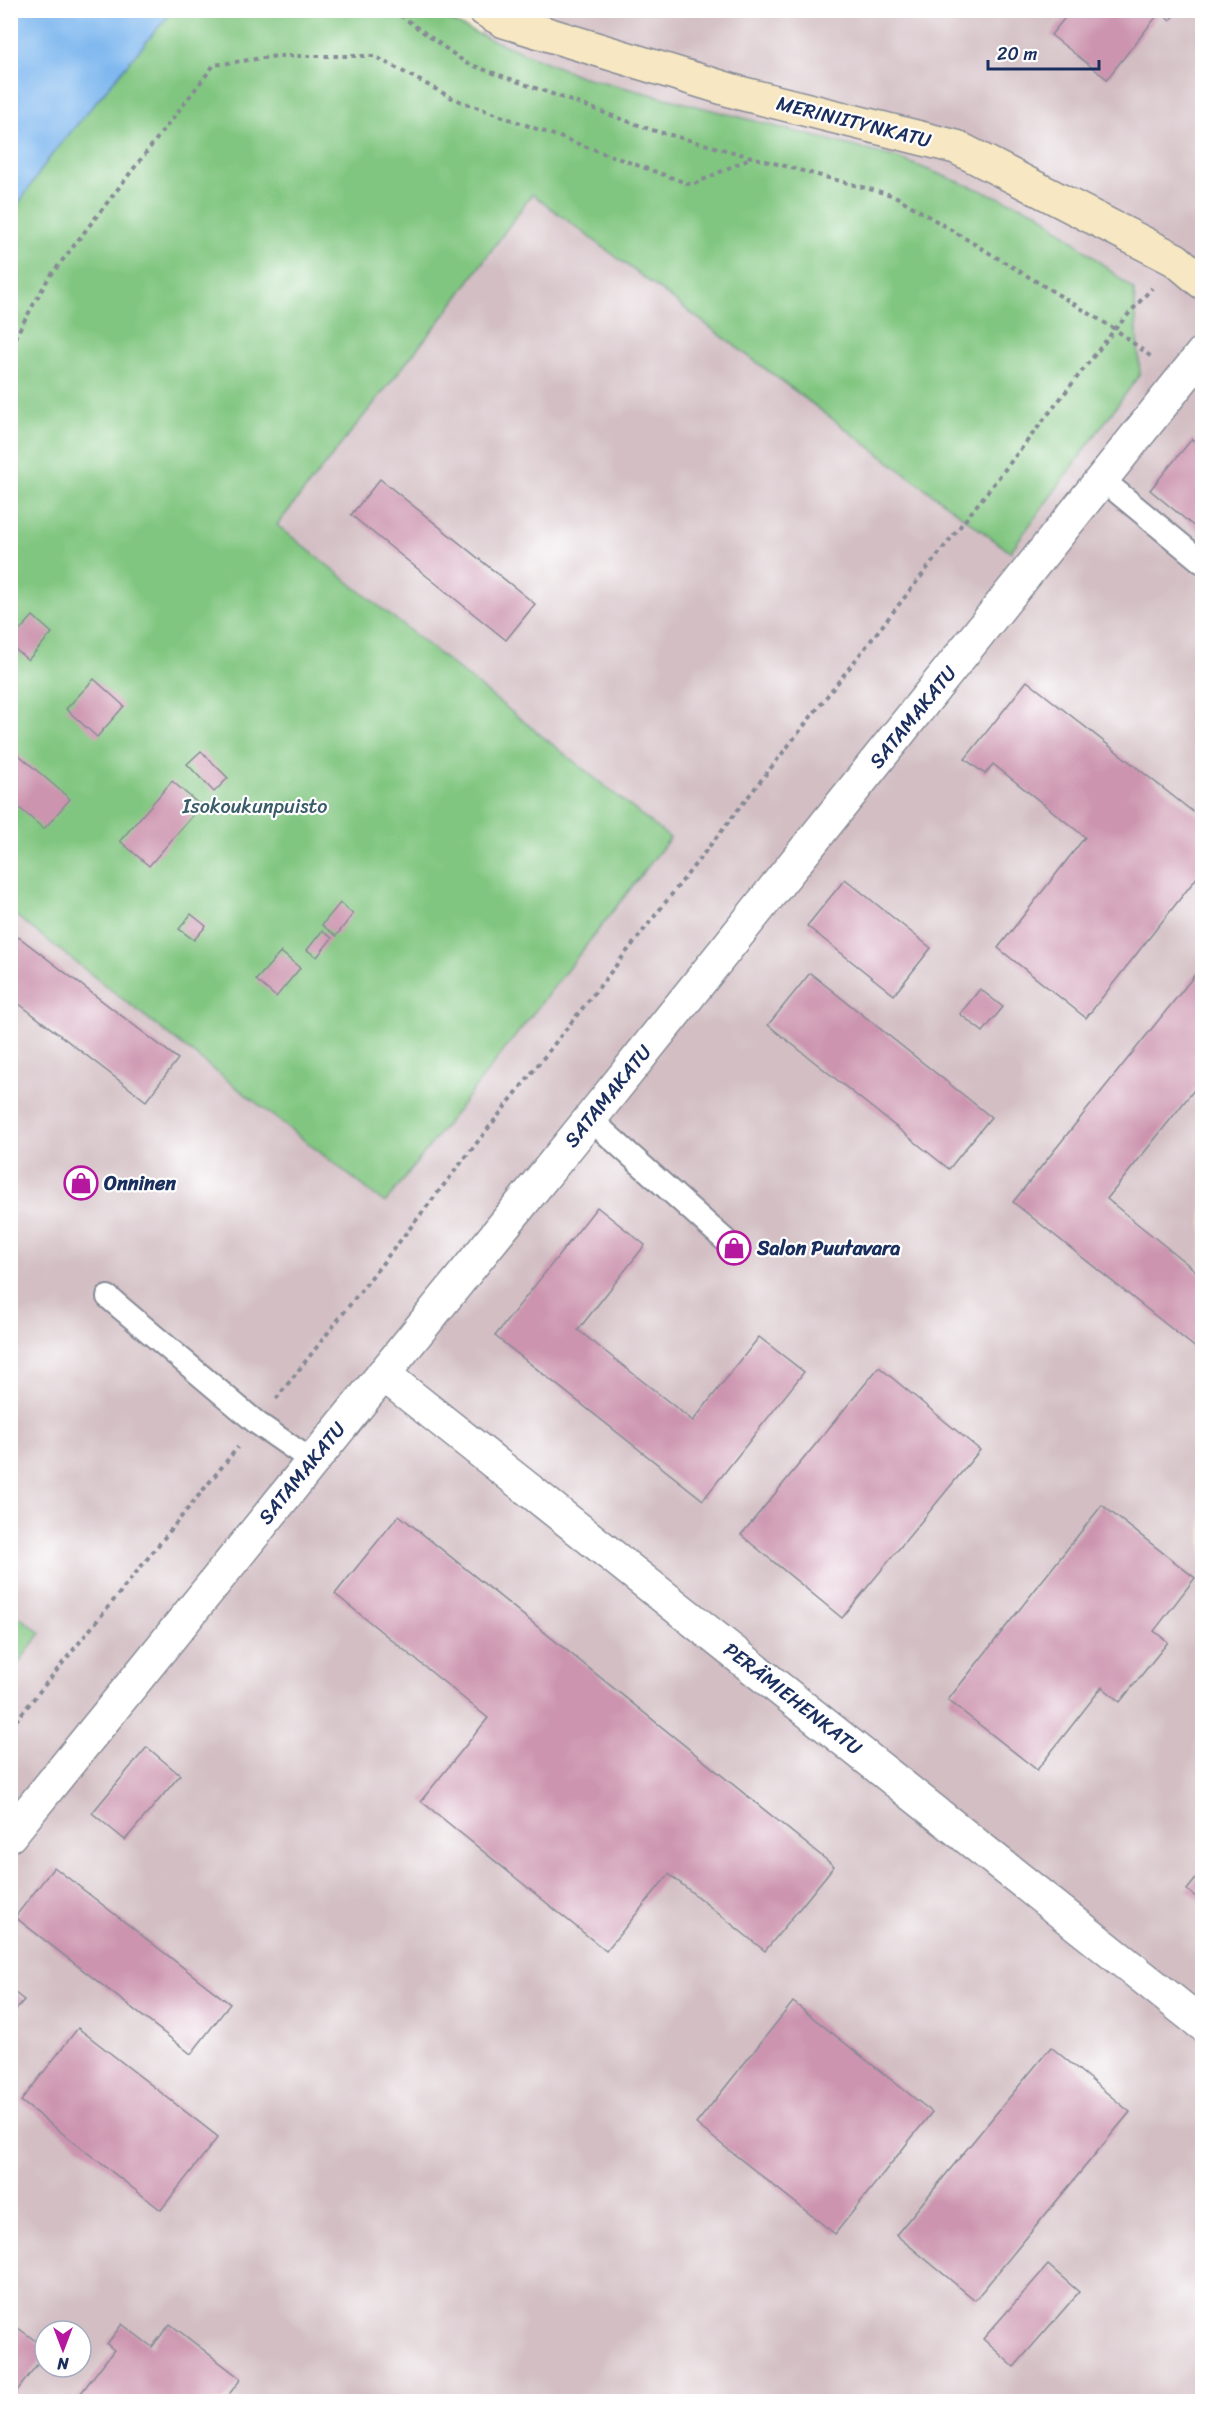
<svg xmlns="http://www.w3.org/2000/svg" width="1213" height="2412" font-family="Sriracha,sans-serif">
	<rect width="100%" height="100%" fill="#fff"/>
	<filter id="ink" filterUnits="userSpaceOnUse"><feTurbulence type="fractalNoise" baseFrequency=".0167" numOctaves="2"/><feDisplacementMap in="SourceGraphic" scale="12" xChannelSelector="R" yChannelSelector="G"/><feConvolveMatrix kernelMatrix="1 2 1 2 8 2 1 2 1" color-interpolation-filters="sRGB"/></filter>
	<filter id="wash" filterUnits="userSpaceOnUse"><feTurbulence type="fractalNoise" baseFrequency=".008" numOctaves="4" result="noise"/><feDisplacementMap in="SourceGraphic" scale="24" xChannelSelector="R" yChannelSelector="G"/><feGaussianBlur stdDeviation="1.35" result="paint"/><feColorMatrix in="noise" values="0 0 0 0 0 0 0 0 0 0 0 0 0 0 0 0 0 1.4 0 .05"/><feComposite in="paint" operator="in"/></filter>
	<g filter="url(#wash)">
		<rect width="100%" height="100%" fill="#f3e7ce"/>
		<path fill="#d2bec3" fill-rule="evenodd" d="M498,10L1202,11V2401H11L10,1673L41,1633L10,1609L11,912L385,1203L670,838L277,525L449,309L532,194L1010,552L1039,213L898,158L580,76L478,34ZM45,2331H81V2367H45Z"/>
		<g fill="#81c680" stroke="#4e7a6f" stroke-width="1.5">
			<path d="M172,11H430L478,34L580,76L898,158L1039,213L1134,290L1140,374L1010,552L532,194L449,309L277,525L670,838L385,1203L11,912L10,215L49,158Z"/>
			<path d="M10,1610L41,1633L11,1673H10Z"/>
		</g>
		<path fill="#7fb8ef" stroke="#4d74a6" stroke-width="1.5" d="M11,10L172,11L49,158L11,215Z"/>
		<g id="blocks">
			<g fill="#cc94af">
				<path d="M1061,10H1178L1170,20L1160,12L1107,79L1051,35L1067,15Z"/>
				<path d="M1192,439L1202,448V533L1150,490Z"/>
				<path d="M380,479L535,604L506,640L351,515Z"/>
				<path d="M33,616L52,633L28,660L10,645V641Z"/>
				<path d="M94,679L124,706L97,737L66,709Z"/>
				<path d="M1027,681L1202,819V871L1086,1018L998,948L1085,837L993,764L985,774L965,759Z"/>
				<path d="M12,749L70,799L44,829L10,800Z"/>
				<path d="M201,751L228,778L214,792L187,764Z"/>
				<path d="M172,781L201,806L149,866L120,841Z"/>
				<path d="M845,879L931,948L894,995L807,926Z"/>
				<path d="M340,903L353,914L336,936L322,925Z"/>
				<path d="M191,914L206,926L194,940L179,929Z"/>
				<path d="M322,931L332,938L317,957L307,950Z"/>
				<path d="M10,936L20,938L178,1059L146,1101L10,997Z"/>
				<path d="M281,952L300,968L276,997L256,980Z"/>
				<path d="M1202,966V1080L1107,1199L1202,1276V1353L1013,1202Z"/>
				<path d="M810,973L991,1117L949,1169L768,1025Z"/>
				<path d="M980,989L1003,1007L983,1032L960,1014Z"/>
				<path d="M597,1207L645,1245L578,1330L693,1421L759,1337L804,1372L703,1500L495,1336Z"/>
				<path d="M879,1367L980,1450L842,1618L741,1535Z"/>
				<path d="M1102,1505L1195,1578L1154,1631L1168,1642L1120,1702L1102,1687L1037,1770L948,1700Z"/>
				<path d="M399,1515L834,1866L765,1951L669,1874L606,1951L421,1801L488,1718L335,1594Z"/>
				<path d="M147,1747L180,1775L125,1840L92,1813Z"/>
				<path d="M54,1867L230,2004L191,2054L15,1917Z"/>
				<path d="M1202,1871V1902L1187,1890Z"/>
				<path d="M10,1989L24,2000L10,2017Z"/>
				<path d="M793,2002L932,2112L835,2234L696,2124Z"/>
				<path d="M78,2028L218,2137L161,2210L21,2101Z"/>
				<path d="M1051,2047L1130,2112L975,2300L896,2235Z"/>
				<path d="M1048,2265L1079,2292L1014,2367L983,2339Z"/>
				<path d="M10,2322L45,2348V2354L13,2396L10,2394Z"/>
				<path d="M122,2324L152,2347L170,2324L241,2379L223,2402H74L114,2350L107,2344Z"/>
			</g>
		</g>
	</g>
	<g filter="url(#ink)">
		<use href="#blocks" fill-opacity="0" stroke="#878b96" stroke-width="1.5"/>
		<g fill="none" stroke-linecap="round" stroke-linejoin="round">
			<g stroke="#878b96" stroke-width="26">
				<g id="service">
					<path d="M1104,481L1202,562"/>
					<path d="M590,1119L734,1248"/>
					<path d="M108,1297L257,1423L312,1461"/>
				</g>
			</g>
			<g stroke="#878b96" stroke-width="36">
				<path id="minor" d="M383,1374L1202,2024"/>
			</g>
			<g stroke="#878b96" stroke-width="36">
				<path id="tertiary" d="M10,1835L590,1119L1202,354"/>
			</g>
			<g stroke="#878b96" stroke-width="36">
				<path id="secondary" d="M485,10L504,21L740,93L956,147L1176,260L1202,282"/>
			</g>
			<g stroke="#878b96" stroke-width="4" stroke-dasharray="4.5 4.5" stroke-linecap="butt">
				<path d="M393,10L466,63L652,130L895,196L1115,329L1154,359"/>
				<path d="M10,346L48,279L214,65L277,56H374L454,99L692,185L752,157"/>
				<path d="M276,1399L1115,329L1152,288"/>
				<path d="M10,1728L238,1447"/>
			</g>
			<use href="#service" stroke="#fff" stroke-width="22"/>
			<use href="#minor" stroke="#fff" stroke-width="33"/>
			<use href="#tertiary" stroke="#fff" stroke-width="33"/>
			<use href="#secondary" stroke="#f7e8c3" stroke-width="33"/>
		</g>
	</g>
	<defs>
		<g id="shop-ring" transform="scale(1.725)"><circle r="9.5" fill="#fff" stroke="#b5179e" stroke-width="1.5"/><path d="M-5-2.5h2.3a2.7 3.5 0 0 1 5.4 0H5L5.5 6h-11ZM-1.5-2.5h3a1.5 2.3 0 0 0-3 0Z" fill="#b5179e"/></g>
	</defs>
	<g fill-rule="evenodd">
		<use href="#shop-ring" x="81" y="1183"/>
		<use href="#shop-ring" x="734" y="1248"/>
	</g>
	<g text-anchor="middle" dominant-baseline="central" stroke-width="4.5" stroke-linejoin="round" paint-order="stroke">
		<g font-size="20" fill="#1b2f5e" stroke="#fff">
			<text transform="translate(854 122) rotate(14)">MERINIITYNKATU</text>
			<text transform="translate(913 717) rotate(-51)">SATAMAKATU</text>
			<text transform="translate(608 1096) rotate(-51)">SATAMAKATU</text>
			<text transform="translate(302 1473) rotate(-51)">SATAMAKATU</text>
			<text transform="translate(793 1699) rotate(38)">PERÄMIEHENKATU</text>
		</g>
		<g font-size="20" fill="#3a5c68" stroke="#fff">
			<text x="255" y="806">Isokoukunpuisto</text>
		</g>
		<g font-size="20" font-weight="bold" fill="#1b2f5e" stroke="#fff" text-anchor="start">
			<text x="104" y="1183">Onninen</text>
			<text x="757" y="1248">Salon Puutavara</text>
		</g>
	</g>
	<rect width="1213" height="2412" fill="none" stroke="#fff" stroke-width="36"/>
	<g transform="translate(63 2349) rotate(180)"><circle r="28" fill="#ffffff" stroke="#a4acbf" stroke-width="1.5"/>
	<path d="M0-4.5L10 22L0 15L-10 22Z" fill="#b5179e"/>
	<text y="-9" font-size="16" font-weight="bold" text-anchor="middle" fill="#1b2f5e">N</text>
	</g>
	<path d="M988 60v9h111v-9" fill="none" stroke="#1b2f5e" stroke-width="3"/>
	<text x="997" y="60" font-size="18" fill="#1b2f5e" stroke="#ffffff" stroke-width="4.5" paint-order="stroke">20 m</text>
</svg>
